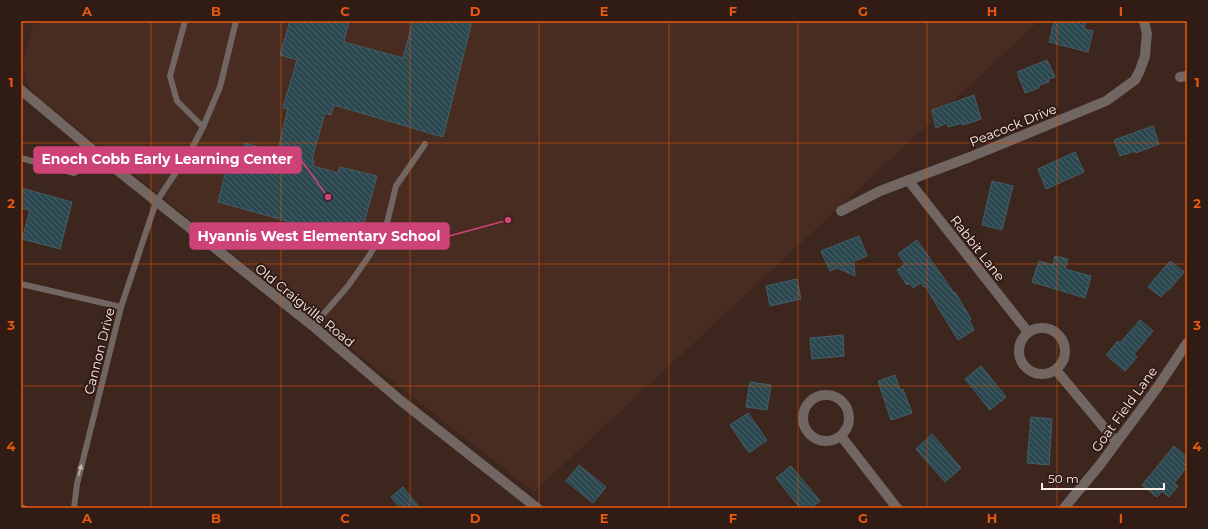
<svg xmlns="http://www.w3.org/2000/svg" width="1208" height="529" font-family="Montserrat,sans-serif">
	<defs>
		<pattern id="building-back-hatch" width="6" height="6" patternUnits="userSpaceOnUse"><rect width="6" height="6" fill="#2b474f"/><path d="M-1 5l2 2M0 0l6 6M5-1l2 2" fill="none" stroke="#4b6268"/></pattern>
	</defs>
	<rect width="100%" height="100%" fill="#3c261e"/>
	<path fill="#482b21" d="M34,21H1039L534,492L336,337L35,95L29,87L23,68L24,56Z"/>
	<g fill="url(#building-back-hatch)" stroke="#435e67">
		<path d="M290,21H349L344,42L403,58L413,21H472L443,137L334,105L331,115L325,113L312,159L314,160L313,166L338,173L340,167L377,176L359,241L218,202L227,167L216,164L220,147L242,152L245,143L277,152L288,109L283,108L297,60L280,55Z"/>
		<path d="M1054,21H1086L1084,29L1093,31L1088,52L1049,42Z"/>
		<path d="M1047,60L1055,77L1048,79L1049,82L1039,85V88L1025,93L1017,72Z"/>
		<path d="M974,95L981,119L963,125L962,123L948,127L947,123L936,128L932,110Z"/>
		<path d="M1153,126L1159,144L1136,153L1135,151L1120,156L1114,140Z"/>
		<path d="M1075,152L1084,172L1046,189L1038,169Z"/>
		<path d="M992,181L1013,186L1002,230L982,225Z"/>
		<path d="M21,188L72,202L60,249L22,239L30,210L21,208Z"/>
		<path d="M859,236L867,256L854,261L855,276L837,268L830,271L821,251Z"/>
		<path d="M917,240L954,293L955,292L971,319L969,320L974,330L958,340L925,286L924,287L921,283L913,288L910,283L907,285L897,270L905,264L898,254Z"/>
		<path d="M1055,256L1068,259L1065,269L1091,276L1085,298L1032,282L1039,261L1053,265Z"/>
		<path d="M1170,261L1184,272L1169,290L1168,289L1161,297L1148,287Z"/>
		<path d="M797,279L801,299L770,306L766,286Z"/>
		<path d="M1140,320L1153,331L1134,354L1137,357L1125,371L1106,355L1118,341L1120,343Z"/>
		<path d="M843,335L844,356L812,359L810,338Z"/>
		<path d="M981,366L1006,397L990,410L965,379Z"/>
		<path d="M895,375L900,390L903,389L912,413L891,420L878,381Z"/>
		<path d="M750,382L771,385L767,410L746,407Z"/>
		<path d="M748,413L767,440L749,453L730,425Z"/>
		<path d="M1031,417L1052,419L1049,465L1027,463Z"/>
		<path d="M932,434L961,468L945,482L916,449Z"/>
		<path d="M1174,446L1187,457V467L1174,483L1178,486L1169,497L1162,491L1157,497L1142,485Z"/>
		<path d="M579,465L606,487L593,503L566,481Z"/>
		<path d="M791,466L820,501L811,508H800L776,478Z"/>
		<path d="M403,487L420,508H400L391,497Z"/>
	</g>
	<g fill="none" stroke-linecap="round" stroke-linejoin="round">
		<g stroke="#726662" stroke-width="6">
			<path d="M185,21L170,76L177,101L203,127"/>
			<path d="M21,158L74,173L82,168L94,151"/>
			<path d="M21,284L121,307"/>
			<path d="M313,326L348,286L369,256L386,227L396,186L425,144"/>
			<path d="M21,507L24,508"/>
			<path d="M74,508L77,484L121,307L156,202L191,150L203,127L220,87L236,21"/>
		</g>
		<g stroke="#726662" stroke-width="10">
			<path d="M1180,77L1187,76"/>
			<path d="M908,180L1028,332"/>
			<path d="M841,211L880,191L970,157L1106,101L1135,80L1140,70L1145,56L1146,43L1147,34L1144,21"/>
			<circle cx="1042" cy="351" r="23"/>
			<path d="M1056,370L1116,442"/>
			<circle cx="826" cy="418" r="23"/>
			<path d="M841,436L897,508"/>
			<path d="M1064,508L1099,466L1157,388L1187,343"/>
		</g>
		<path stroke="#726662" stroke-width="10" d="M21,90L107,162L313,326L400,400L537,508"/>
	</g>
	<defs><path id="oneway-solid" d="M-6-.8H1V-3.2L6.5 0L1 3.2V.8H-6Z"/></defs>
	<use fill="#bfb1ac" href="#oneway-solid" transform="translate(80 470) rotate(-76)"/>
	<path fill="none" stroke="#e8590c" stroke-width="1" stroke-opacity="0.55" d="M151,21V508M281,21V508M410,21V508M539,21V508M669,21V508M798,21V508M927,21V508M1057,21V508M21,143H1187M21,264H1187M21,386H1187"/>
	<g text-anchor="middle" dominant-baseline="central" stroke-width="4" stroke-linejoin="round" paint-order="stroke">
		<g font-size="13" fill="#feefe9" stroke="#311c15">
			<text transform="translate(1013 125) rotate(-22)">Peacock Drive</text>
			<text transform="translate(978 248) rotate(52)">Rabbit Lane</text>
			<text transform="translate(305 305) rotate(39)">Old Craigville Road</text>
			<text transform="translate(99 351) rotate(-76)">Cannon Drive</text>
			<text transform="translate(1124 409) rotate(-54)">Goat Field Lane</text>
		</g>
	</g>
	<path fill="none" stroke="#ce4377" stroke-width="1.5" d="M328 197L301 160M508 220L449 236"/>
	<g fill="#ce4377" stroke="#311c15" stroke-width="1.5">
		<circle cx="328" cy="197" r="4"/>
		<circle cx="508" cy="220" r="4"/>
	</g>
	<g fill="#ce4377" stroke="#ce4377" stroke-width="1.5">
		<rect x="34" y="147" width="267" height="26" rx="4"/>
		<rect x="190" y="223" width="259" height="26" rx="4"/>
	</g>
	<g font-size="14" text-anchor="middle" font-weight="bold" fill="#fff">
		<text x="167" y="164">Enoch Cobb Early Learning Center</text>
		<text x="319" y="241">Hyannis West Elementary School</text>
	</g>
	<rect width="1208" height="529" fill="none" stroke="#311c15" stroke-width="44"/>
	<path d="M1042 483v6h122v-6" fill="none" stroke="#feefe9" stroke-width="2"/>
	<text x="1048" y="483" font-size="12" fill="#feefe9" stroke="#311c15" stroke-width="3" paint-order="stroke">50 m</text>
	<rect x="22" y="22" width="1164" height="485" fill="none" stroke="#e8590c" stroke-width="1.5"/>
	<g font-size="13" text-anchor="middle" font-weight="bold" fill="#e8590c">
		<text x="87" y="16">A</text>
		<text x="216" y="16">B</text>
		<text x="345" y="16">C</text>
		<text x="475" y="16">D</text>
		<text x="604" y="16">E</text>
		<text x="733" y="16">F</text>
		<text x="863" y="16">G</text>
		<text x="992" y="16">H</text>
		<text x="1121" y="16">I</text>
		<text x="11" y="87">1</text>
		<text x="1197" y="87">1</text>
		<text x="11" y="208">2</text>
		<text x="1197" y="208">2</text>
		<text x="11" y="330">3</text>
		<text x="1197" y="330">3</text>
		<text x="11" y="451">4</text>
		<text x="1197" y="451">4</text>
		<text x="87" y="523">A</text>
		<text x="216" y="523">B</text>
		<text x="345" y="523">C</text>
		<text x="475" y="523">D</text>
		<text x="604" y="523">E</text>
		<text x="733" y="523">F</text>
		<text x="863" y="523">G</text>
		<text x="992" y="523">H</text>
		<text x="1121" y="523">I</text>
	</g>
</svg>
